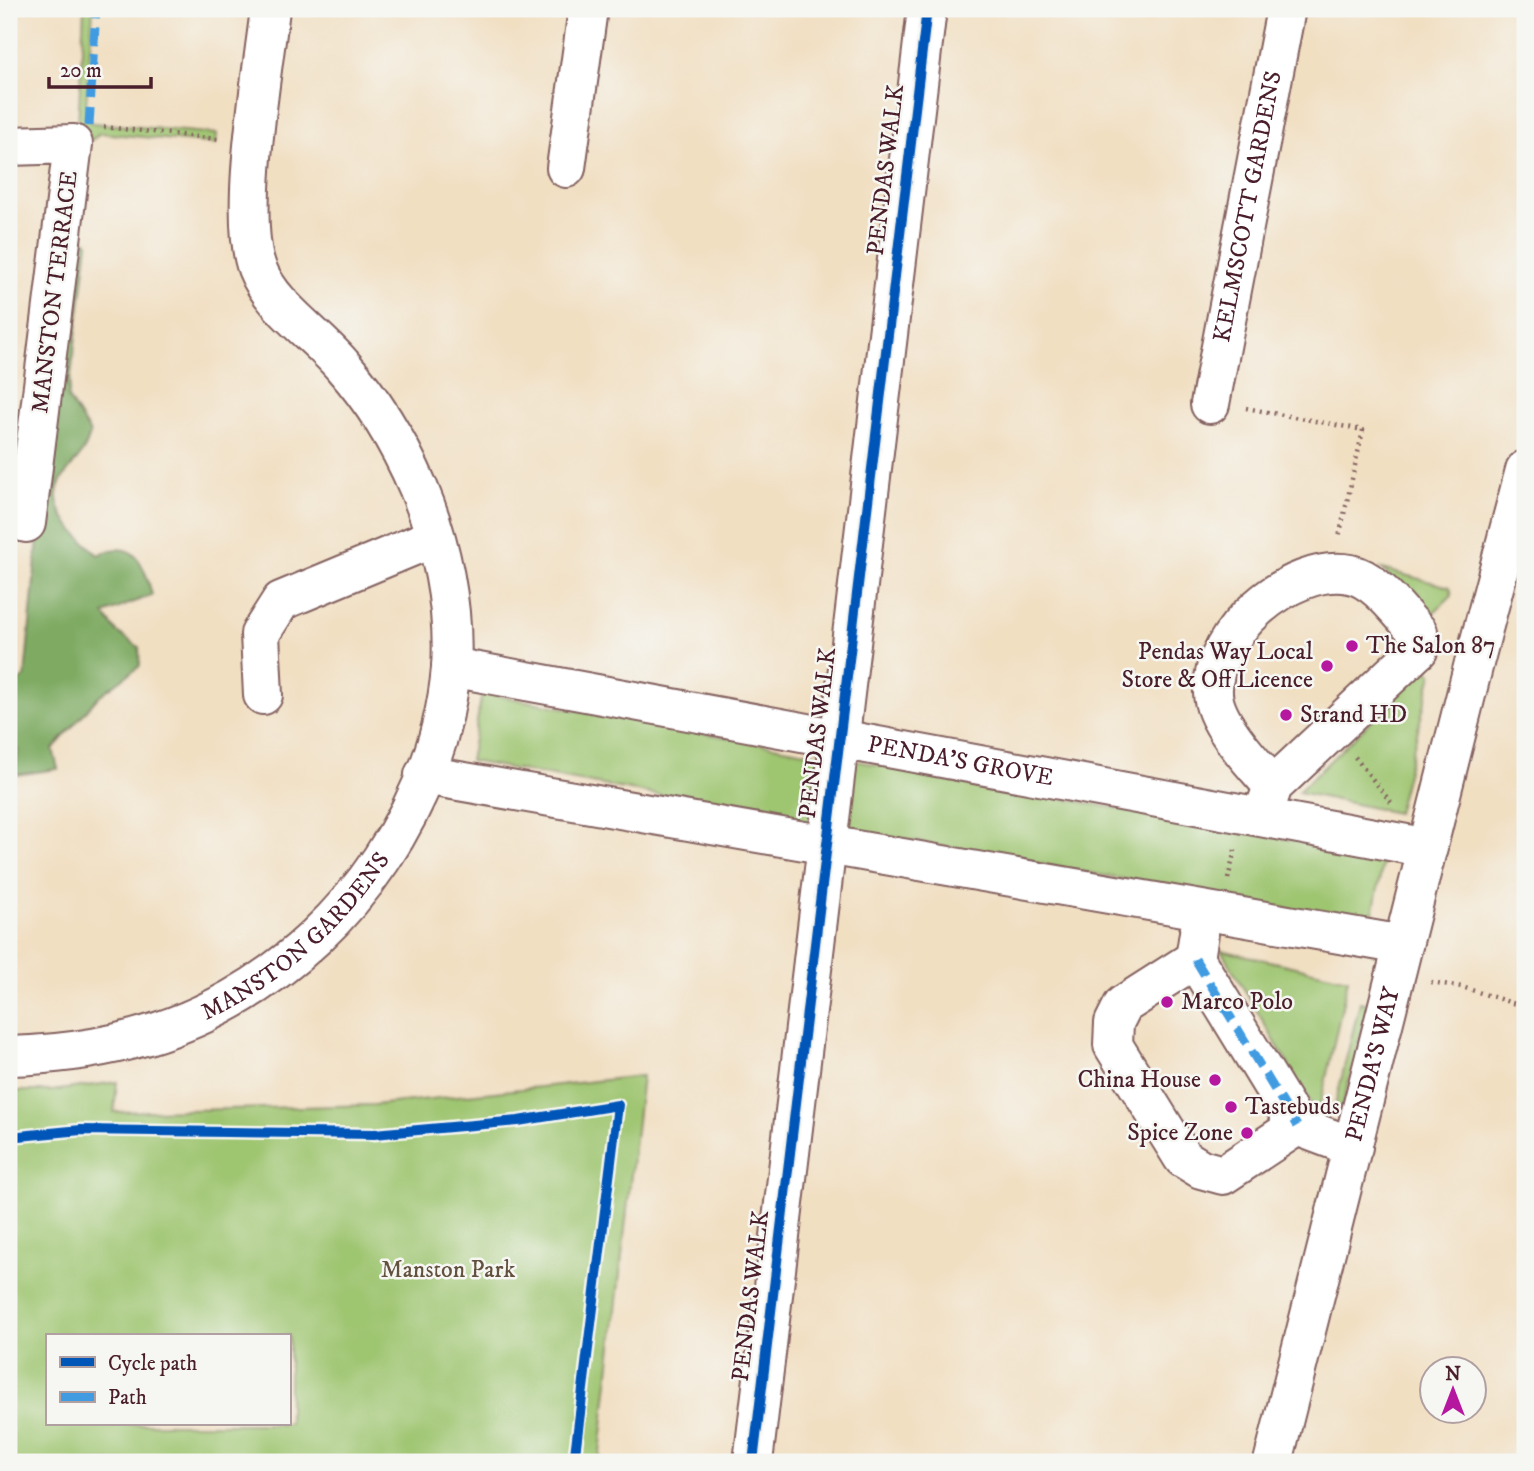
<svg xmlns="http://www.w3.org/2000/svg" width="1534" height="1471" font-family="'IM FELL DW Pica',serif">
	<rect width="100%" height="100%" fill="#f6f6f2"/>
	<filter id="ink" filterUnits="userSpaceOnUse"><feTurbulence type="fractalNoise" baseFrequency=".0143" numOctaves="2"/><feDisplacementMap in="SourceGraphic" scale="14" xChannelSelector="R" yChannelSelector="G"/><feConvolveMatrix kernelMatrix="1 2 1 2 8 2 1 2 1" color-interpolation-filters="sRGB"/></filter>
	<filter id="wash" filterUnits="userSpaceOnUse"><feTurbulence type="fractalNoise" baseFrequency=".00686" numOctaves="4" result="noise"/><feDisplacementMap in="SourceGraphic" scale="28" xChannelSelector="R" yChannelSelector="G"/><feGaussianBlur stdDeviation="1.57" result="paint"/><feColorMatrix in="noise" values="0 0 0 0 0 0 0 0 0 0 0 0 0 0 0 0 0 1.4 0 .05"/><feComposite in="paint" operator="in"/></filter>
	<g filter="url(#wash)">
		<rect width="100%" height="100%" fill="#f1dfc2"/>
		<g fill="#9ec570" stroke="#74724e" stroke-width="2" fill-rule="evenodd">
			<path d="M84,9H93L85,119L93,123L217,134L216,144L100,133L92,140L78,126Z"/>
			<path d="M1382,569L1450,587L1452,595L1429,617Z"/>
			<path d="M1425,668L1432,674L1397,813L1298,792Z"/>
			<path d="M482,693L1384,857L1371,924L470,761Z"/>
			<path d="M1221,950L1348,979L1318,1115Z"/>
			<path d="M1360,1002L1368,1004L1342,1108L1335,1105Z"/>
			<path d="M642,1076L599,1462H9V1091H52L117,1082L114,1112L374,1105ZM47,1336H289V1424H47Z"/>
		</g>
		<path fill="#7eaa62" stroke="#646446" stroke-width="2" d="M80,235L88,243L68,398L90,433C85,458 69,464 59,485C48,511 82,539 98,555C135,537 144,564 152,595L104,614L117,632L139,647L140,666L99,696L53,749L58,769L15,775L18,749L9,743V686L25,677L46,450Z"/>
	</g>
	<g filter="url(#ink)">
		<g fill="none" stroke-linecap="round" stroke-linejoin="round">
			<g stroke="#846260" stroke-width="42">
				<g id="minor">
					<path d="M9,146L73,144L26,523"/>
					<path d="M566,168L588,9"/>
					<path id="s1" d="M1210,404L1286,9"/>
					<path id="s2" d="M451,667L1428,848"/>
					<path d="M263,695L260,634L281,601L435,537"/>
					<path d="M424,775L1403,945"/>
					<path d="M1273,786C1254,764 1214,723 1213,693C1210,634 1291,563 1350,574C1377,579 1400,614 1418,632V650"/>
					<path d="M1265,809L1273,786L1418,650"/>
					<path d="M1199,933L1195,959L1297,1126L1353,1147"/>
					<path d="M1195,959L1123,1005L1114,1023L1113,1045L1183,1158L1201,1169L1223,1175L1297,1126"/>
					<path id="s3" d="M9,1056C87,1054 164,1038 232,999C350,932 439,804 451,668C455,608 441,541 418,487C399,443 374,401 342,365C315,333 272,307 257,268C237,215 263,70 270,9"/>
					<path d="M753,1462L927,9"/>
					<path id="s4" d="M1273,1462L1473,667L1525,470"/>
				</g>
			</g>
			<g stroke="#846260" stroke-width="4.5" stroke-dasharray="2 5" stroke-linecap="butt">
				<path d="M104,127L218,139"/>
				<path d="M1246,408L1363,430L1339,537"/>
				<path d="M1355,757L1393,805"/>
				<path d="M1228,879L1235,850"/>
				<path d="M1431,982L1462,987L1525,1007"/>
			</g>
			<use href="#minor" stroke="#fff" stroke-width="38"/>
			<g stroke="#409be1" stroke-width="9" stroke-dasharray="18 9" stroke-linecap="butt">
				<path d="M89,126L96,9"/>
				<path d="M1195,959L1297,1126"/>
			</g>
			<g stroke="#f6f6f2" stroke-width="15">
				<g id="cycleway">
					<path d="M9,1137L81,1130L374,1134L518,1121L618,1105L574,1462"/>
					<path d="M753,1462L927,9"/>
				</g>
			</g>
			<use href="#cycleway" stroke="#0057b8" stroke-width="10"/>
		</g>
	</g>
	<g fill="#b5179e" stroke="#f6f6f2" stroke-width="2.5">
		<circle cx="1352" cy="646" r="7"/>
		<circle cx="1327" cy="666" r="7"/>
		<circle cx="1286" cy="715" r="7"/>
		<circle cx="1167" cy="1002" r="7"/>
		<circle cx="1215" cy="1080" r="7"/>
		<circle cx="1231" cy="1107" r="7"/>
		<circle cx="1247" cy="1133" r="7"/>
	</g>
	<g text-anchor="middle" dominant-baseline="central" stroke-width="5" stroke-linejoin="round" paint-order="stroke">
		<g font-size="24" fill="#4a1f2b" stroke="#f6f6f2">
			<text transform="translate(886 170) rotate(-83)">PENDAS WALK</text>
			<text stroke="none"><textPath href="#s1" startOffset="201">KELMSCOTT GARDENS</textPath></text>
			<text transform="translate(55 292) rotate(-83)">MANSTON TERRACE</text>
			<text transform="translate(818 733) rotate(-83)">PENDAS WALK</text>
			<text stroke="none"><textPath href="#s2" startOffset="518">PENDA'S GROVE</textPath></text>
			<text stroke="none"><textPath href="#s3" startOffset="322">MANSTON GARDENS</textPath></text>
			<text stroke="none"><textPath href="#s4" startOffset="410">PENDA'S WAY</textPath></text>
			<text transform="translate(751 1296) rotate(-83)">PENDAS WALK</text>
		</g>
		<g font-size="24" fill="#4a1f2b" stroke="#f6f6f2" text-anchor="start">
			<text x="1366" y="646">The Salon 87</text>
			<text x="1313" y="652" text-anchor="end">Pendas Way Local<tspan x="1313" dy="28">Store &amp; Off Licence</tspan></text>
			<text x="1300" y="715">Strand HD</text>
			<text x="1181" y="1002">Marco Polo</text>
			<text x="1201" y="1080" text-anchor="end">China House</text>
			<text x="1245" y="1107">Tastebuds</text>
			<text x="1233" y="1133" text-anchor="end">Spice Zone</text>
		</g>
		<g font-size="24" fill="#635140" stroke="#f6f6f2">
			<text x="448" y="1270">Manston Park</text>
		</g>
	</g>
	<rect width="1534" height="1471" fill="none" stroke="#f6f6f2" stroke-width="35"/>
	<rect x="46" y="1334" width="245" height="91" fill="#f6f6f2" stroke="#b1a0a2" stroke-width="2"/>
	<rect x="60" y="1357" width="35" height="10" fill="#0057b8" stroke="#b1a0a2" stroke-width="2"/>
	<text x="108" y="1370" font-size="21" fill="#4a1f2b">Cycle path</text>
	<rect x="60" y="1392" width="35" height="10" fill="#409be1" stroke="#b1a0a2" stroke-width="2"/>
	<text x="108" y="1404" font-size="21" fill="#4a1f2b">Path</text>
	<g transform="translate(1453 1390)"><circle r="33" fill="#f6f6f2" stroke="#b1a0a2" stroke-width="2"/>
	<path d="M0-5L12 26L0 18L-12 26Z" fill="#b5179e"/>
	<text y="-10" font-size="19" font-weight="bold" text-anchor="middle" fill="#4a1f2b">N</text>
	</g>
	<path d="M49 77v10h102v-10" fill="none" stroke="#4a1f2b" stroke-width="3.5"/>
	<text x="60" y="77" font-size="21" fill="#4a1f2b" stroke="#f6f6f2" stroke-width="5" paint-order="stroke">20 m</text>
</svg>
